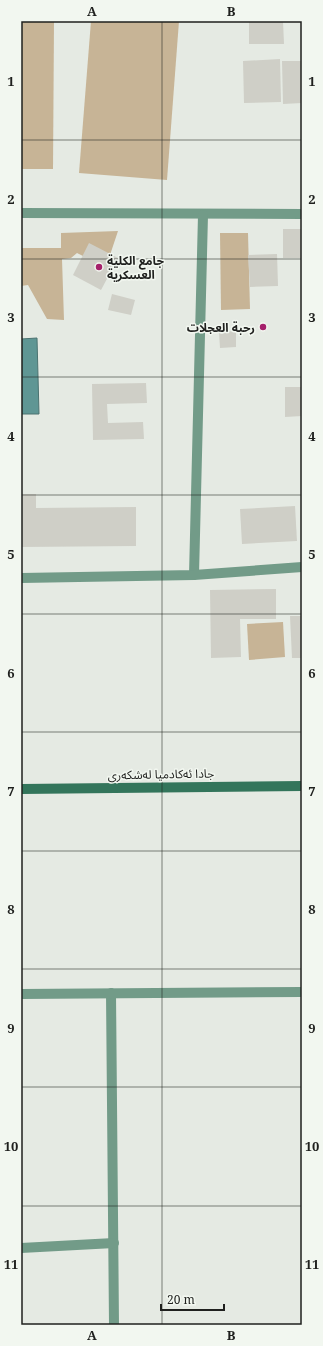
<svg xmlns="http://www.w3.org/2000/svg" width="323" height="1346" font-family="'Noto Serif','Noto Sans Arabic',serif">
	<rect width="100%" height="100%" fill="#e5eae3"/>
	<g fill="#c7b496">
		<path d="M21,21H54L53,169H21Z"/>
		<path d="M91,21H179L167,180L79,173Z"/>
		<path d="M118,231L110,255L83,256L77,253L71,258L62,259L64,320L47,319L28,285L21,286V248H61V233Z"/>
		<path d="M220,233H248L250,309L221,310Z"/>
		<path d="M283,622L285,657L249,660L247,624Z"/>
	</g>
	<path fill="#5f9694" stroke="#4c7371" d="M37,338L39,414H21V339Z"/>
	<g fill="#cfcfc7">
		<path d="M249,21H283L284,44H249Z"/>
		<path d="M280,59L281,102L244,103L243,61Z"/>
		<path d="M282,61H302V103L283,104Z"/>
		<rect x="283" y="229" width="19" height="29"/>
		<path d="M89,243L118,258L101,290L73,275Z"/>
		<path d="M277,254L278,286L250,287L248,255Z"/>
		<path d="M112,294L135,300L131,315L108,310Z"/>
		<path d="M236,331V347L220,348L219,332Z"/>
		<path d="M146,383L147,403L107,404L108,423L143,422L144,439L93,440L92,384Z"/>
		<path d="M285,387H302V416L285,417Z"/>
		<path d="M21,494H36V508L136,507V546L21,547Z"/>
		<path d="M295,506L297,541L242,544L240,509Z"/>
		<path d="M276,589V619H240L241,657L211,658L210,590Z"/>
		<path d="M290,616H302V658H292Z"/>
	</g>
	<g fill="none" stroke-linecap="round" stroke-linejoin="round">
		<g stroke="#729b88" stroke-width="10">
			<path d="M21,213L302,214"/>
			<path d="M194,575L203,215"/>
			<path d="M21,578L194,575L302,567"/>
		</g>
		<g stroke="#729b88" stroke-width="10">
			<path d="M111,993L114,1325"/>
			<path d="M21,994L302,992"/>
			<path d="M21,1248L114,1243"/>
		</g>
		<path stroke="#33755b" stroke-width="10" d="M21,789L302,786"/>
	</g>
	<path fill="none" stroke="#1f201e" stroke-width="1" stroke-opacity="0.55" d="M162,21V1325M21,140H302M21,259H302M21,377H302M21,495H302M21,614H302M21,732H302M21,851H302M21,969H302M21,1087H302M21,1206H302"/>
	<g fill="#a5206b" stroke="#f2f7f0" stroke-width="1.5">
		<circle cx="99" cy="267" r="4"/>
		<circle cx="263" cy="327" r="4"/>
	</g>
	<g text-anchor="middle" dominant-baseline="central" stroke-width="3" stroke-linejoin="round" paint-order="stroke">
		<g font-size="12" font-weight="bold" fill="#1f201e" stroke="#f2f7f0" text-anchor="start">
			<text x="107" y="260">جامع الكلية<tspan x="107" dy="14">العسكرية</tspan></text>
			<text x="255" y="327" text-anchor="end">رحبة العجلات</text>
		</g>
		<g font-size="12" fill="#1f201e" stroke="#f2f7f0">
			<text transform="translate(161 774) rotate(-1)">جادا ئه‌كادميا له‌شكه‌رى</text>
		</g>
	</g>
	<rect width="323" height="1346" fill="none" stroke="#f2f7f0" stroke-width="44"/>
	<path d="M161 1304v6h63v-6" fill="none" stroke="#1f201e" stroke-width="2"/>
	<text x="167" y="1304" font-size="12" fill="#1f201e" stroke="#f2f7f0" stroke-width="3" paint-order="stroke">20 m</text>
	<rect x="22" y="22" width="279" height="1302" fill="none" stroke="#1f201e" stroke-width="1.5"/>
	<g font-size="13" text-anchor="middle" font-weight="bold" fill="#1f201e">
		<text x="92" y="16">A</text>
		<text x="231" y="16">B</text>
		<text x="11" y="86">1</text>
		<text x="312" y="86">1</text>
		<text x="11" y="204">2</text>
		<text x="312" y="204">2</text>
		<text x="11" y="322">3</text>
		<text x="312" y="322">3</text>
		<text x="11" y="441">4</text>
		<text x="312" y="441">4</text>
		<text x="11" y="559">5</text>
		<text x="312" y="559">5</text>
		<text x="11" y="678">6</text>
		<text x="312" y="678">6</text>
		<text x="11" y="796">7</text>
		<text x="312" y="796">7</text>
		<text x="11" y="914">8</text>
		<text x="312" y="914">8</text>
		<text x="11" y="1033">9</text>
		<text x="312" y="1033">9</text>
		<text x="11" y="1151">10</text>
		<text x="312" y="1151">10</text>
		<text x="11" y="1269">11</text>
		<text x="312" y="1269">11</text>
		<text x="92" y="1340">A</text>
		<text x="231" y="1340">B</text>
	</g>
</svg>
